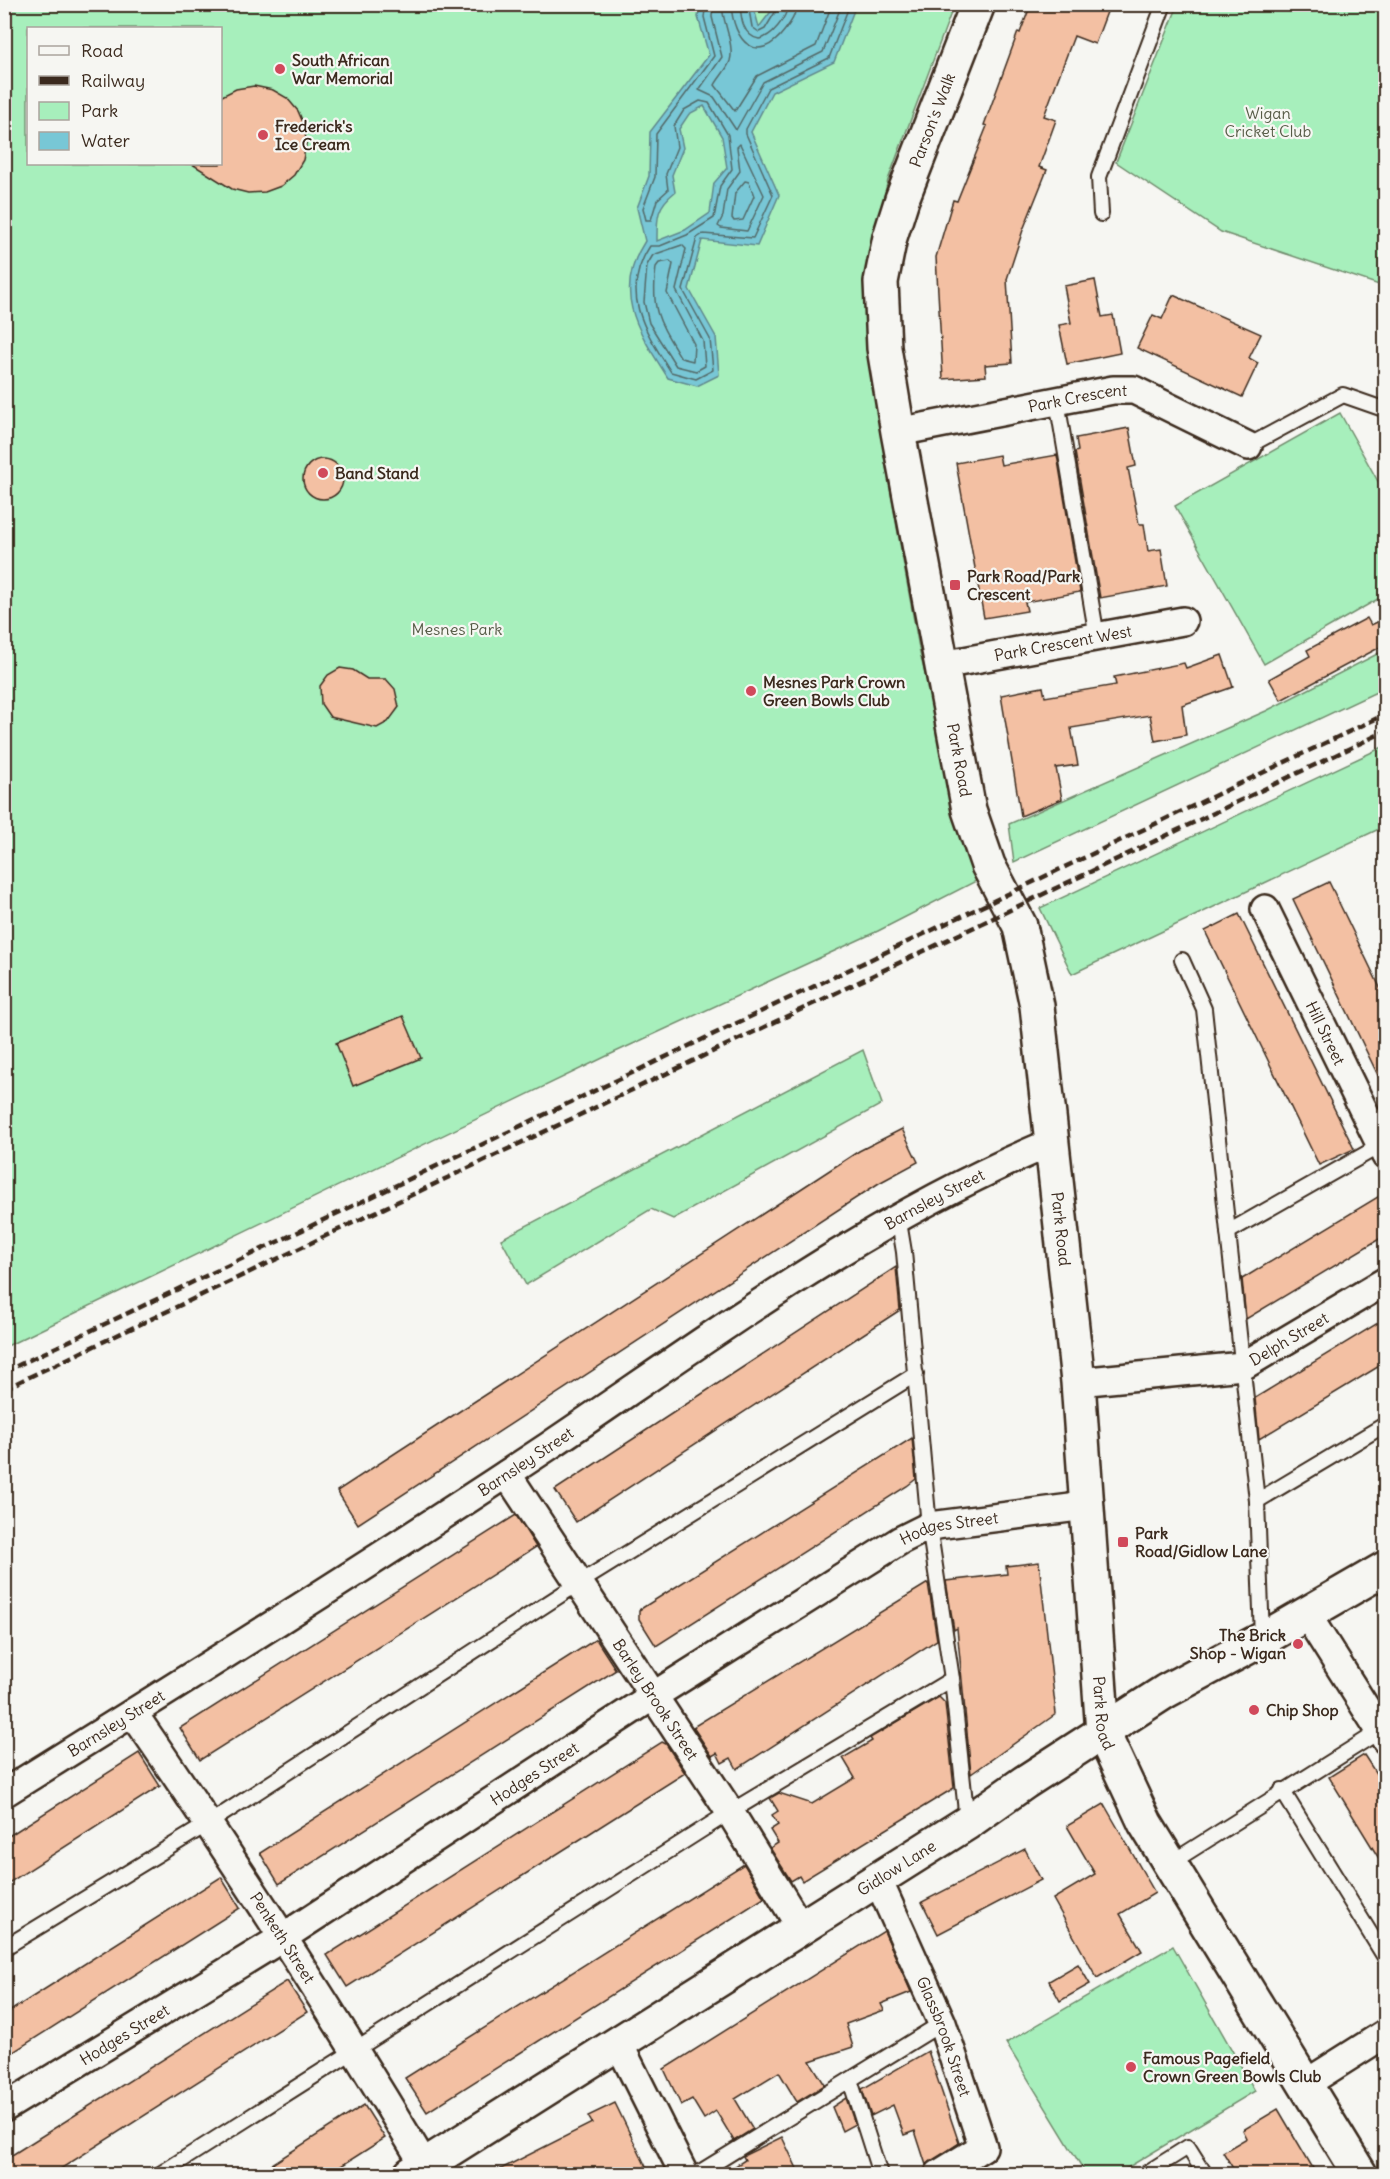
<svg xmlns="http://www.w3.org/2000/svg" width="1390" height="2179" font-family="Delius,sans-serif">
	<rect width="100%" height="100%" fill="#f6f6f2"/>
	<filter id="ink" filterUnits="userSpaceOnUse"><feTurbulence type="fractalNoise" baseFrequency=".0167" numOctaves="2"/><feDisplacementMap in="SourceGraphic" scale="12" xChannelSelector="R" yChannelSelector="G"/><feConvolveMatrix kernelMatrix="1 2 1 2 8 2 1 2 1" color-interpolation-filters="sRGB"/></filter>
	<g filter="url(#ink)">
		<g fill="#a7efbc" stroke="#718c6d" stroke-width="1.5" fill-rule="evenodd">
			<path d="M4,5H954L888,180L868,263V330L885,462L920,653L962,828L982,878L878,931L609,1055L5,1347ZM28,28H220V164H28Z"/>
			<path d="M1178,5H1385V287L1221,232L1116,162Z"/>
			<path d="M1340,413L1385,494V595L1264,664L1175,506Z"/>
			<path d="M1385,650V688L1014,862L1009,824L1266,711Z"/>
			<path d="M1385,746V836L1381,828L1072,974L1040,908Z"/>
			<path d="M863,1050L882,1104L673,1219L651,1209L526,1285L501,1239Z"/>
			<path d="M1173,1946L1255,2091L1117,2174H1086L1006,2043Z"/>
		</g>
		<path fill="#78c7d6" stroke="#60888c" stroke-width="1.5" fill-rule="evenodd" d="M700,5H753L759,27L776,5H856L834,62L772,92L751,132L779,195L757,246L702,240L689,289L716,337L719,375L697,386L668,378C639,332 611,294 645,241L637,208L649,176L650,132L709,55L698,17ZM704,106L722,137L727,168L714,183L710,213L685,230L657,241C657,218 656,207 675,192L672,175L683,148L679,129L689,114Z"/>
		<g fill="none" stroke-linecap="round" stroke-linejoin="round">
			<g stroke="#536968" stroke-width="1.5">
				<path d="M706,4L704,17L714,56L656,134L655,177L643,208L646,220H651L657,200L668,190L666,174L677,147L674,126L684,110L700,101L709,103L728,135L732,169L720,186L714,218L687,235L660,246H650C619,293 645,331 671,372L696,379L713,370L710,339L683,290L697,238L703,234L753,238L773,195L746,134V129L768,88L829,58L850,4"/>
				<path d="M713,4L712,17L722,57L699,90L714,97L736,130L763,82L823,52L842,4"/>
				<path d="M722,4C722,22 735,44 730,61C727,70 719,77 715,85L735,111L757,76L816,46L832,4"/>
				<path d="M731,4C733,41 757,67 785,30C791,22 796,15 797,4"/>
				<path d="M740,4C741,19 743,36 759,39C772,37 787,18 788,4"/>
				<path d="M748,4L752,27L759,32L765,29L780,4"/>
				<path d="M740,144L764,195L747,231L721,228L718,226L723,216L727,189L740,171L737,147Z"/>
				<path d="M745,181L749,182L754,196L743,220L734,221L732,218L735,193Z"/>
				<path d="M682,245L686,249L676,290L703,341L705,366L696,371L676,366L649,323L644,302L647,265L653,255Z"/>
				<path d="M670,261L673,264L667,293L694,344L693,361L681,358C658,320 651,312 656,267L659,263Z"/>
			</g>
		</g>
		<g fill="#f3c0a3" stroke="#3b2a1e" stroke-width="1.5">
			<path d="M1031,4H1110L1095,44L1074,36L1044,116L1056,120L1039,167L1047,170L1023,230L1007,279L1012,363L985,365L986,376L943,379L936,257L953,200L957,201L987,126L984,125L1018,32L1020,33Z"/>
			<path d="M254,86L273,90L287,98L298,111L305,127L306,144L303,160L294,175L281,186L265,192L248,193L232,189L192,164H220V97L236,89Z"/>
			<path d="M1095,280L1102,317L1113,315L1120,353L1067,364L1059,325L1071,323L1064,286Z"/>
			<path d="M1173,295L1261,334L1249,358L1258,363L1242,397L1137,348L1153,315L1162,319Z"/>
			<path d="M1129,428L1136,466L1128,468L1139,524H1144L1148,551L1161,549L1167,586L1100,598L1075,452L1078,451L1076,438Z"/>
			<path d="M999,455L1001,465L1057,455L1080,592L1025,602L1027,611L984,618L956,463Z"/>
			<circle cx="323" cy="479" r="20"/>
			<path d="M1367,618L1371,625L1386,618V644L1281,700L1269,679L1310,656L1307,650Z"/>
			<path d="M1222,655L1233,687L1182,705L1186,735L1155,741L1150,715L1071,728L1078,765L1056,768L1062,799L1021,816L1001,695L1043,687L1045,697L1116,685L1114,677L1184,663L1186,668Z"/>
			<path d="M340,668L353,670L367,679H386L395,689L399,707L388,722L377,728L330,717L321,704L320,686L328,675Z"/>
			<path d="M1329,882L1386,1000V1092L1293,899Z"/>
			<path d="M1239,914L1354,1149L1319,1165L1205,931Z"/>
			<path d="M403,1016L421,1058L353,1086L336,1043Z"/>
			<path d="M902,1129L918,1162L879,1183L358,1524L337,1491L859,1151Z"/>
			<path d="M1386,1192V1235L1246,1319L1242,1279Z"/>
			<path d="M896,1267L900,1310L576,1522L555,1490Z"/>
			<path d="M1386,1318V1362L1259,1439L1255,1398Z"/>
			<path d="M912,1438L916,1479L907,1486L656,1646L639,1619V1610Z"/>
			<path d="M516,1515L536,1547L200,1760L180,1728Z"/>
			<path d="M1039,1562L1056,1714L971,1774L957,1628L954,1630L946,1581L1007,1574L1006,1566Z"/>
			<path d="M928,1583L937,1640L737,1769L731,1758L722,1763L717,1753L712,1756L693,1727Z"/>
			<path d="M596,1639L616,1670L279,1884L260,1853Z"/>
			<path d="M939,1697L945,1703L954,1788L802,1881L799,1876L791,1881L770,1848L778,1843L770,1830L778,1825L772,1815L778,1811L770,1798L779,1793L812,1804L855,1778L843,1758L872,1741L870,1738Z"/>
			<path d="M662,1742L666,1744L685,1773L347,1987L327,1955Z"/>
			<path d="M139,1753L160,1786L4,1886V1839Z"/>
			<path d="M1364,1755L1386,1789V1870L1329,1777Z"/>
			<path d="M1104,1804L1155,1893L1120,1914L1142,1951L1097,1978L1053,1899L1095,1874L1067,1826Z"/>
			<path d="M1025,1849L1041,1880L938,1934L922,1902Z"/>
			<path d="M744,1864L764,1898L427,2112L405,2078Z"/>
			<path d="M221,1877L240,1908L4,2058V2015Z"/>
			<path d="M884,1931L911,1992L881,2004L884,2010L846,2024L853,2047L810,2061L825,2085L797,2102L779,2072L735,2099L753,2129L734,2141L716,2111L704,2119L692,2099L681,2105L664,2069Z"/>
			<path d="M1078,1964L1090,1984L1060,2001L1049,1981Z"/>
			<path d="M287,1981L307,2012L51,2175H4V2160Z"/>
			<path d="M928,2051L959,2143L926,2165L915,2131L904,2135L893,2105L871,2116L862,2089Z"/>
			<path d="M846,2098L855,2124L842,2131L832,2107Z"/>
			<path d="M615,2103L650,2175H489L592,2123L588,2116Z"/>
			<path d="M364,2105L385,2138L327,2175H255Z"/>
			<path d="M1278,2109L1317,2175H1237L1223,2152L1247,2138L1243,2130Z"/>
			<path d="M782,2137L800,2175H721L745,2160L743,2156Z"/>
		</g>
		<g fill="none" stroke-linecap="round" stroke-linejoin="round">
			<g stroke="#3b2a1e" stroke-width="18">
				<g id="lane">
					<path d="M1101,214L1099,177L1164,4"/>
					<path d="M1057,401L1097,637"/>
					<path d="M1248,446L1343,395L1386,410"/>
					<path d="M1182,960L1204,1009L1257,1501L1262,1638"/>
					<path d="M898,1216L904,1252L929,1526L952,1679L967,1821"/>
					<path d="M1228,1232L1383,1144"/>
					<path d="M1257,1501L1386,1424"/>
					<path d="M1282,1790L1386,1959"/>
					<path d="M1169,1864L1383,1729"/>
					<path d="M4,1948L209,1823L579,1583L916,1374"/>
					<path d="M850,2080L880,2174"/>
					<path d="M160,2174L730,1812L952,1679"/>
					<path d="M697,2174L942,2023"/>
					<path d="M1145,2174L1188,2147L1205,2174"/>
				</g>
			</g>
			<g stroke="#3b2a1e" stroke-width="32">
				<g id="street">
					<path id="s1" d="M898,432L1113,390H1134L1248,446"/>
					<path id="s2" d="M942,665L1183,621"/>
					<path id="s3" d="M1265,909L1386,1156"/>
					<path id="s4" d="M1078,1382L1243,1366L1386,1281"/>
					<path id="s5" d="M507,1474L730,1812L801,1928"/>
					<path d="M1307,1615L1386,1740"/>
					<path id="s6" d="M133,1713C235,1861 333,2012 425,2166"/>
					<path id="s7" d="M4,1793C187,1679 370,1565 549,1446C711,1337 871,1217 1053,1142"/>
					<path id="s8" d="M878,1880L942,2023L983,2147L939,2174"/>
					<path d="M618,2042L684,2174"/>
					<path d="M1307,2083L1386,2033"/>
					<path id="s9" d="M4,2108L282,1938L653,1696L901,1540L929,1526L1086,1506"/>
				</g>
			</g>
			<g stroke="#3b2a1e" stroke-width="38">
				<g id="secondary">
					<path id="s10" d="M978,4L902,199L890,237L881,282L884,348L898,432L969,810L988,865L1020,926L1037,1006L1078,1382L1103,1733L1145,1823L1360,2174"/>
					<path id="s11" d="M411,2174L967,1823L1025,1782L1166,1691L1263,1639L1386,1568"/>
				</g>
			</g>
			<use href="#lane" stroke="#f6f6f2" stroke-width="14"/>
			<use href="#street" stroke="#f6f6f2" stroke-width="27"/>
			<use href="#secondary" stroke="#f6f6f2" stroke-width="33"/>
			<g stroke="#3b2a1e" stroke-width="4.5" stroke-dasharray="9 4.5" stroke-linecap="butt">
				<path d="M4,1372L1386,714"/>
				<path d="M4,1389L1386,731"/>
			</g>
		</g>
	</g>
	<g fill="#d1495b" stroke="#f6f6f2" stroke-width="2">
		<circle cx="280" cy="69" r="6"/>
		<circle cx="263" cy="135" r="6"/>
		<circle cx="323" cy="473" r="6"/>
		<rect x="949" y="579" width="12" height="12" rx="3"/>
		<circle cx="751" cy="691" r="6"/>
		<rect x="1117" y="1536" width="12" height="12" rx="3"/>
		<circle cx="1298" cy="1644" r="6"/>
		<circle cx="1254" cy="1710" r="6"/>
		<circle cx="1131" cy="2067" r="6"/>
	</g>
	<g text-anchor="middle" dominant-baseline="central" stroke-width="4.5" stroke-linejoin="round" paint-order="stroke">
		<g font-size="16" font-weight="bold" fill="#3b2a1e" stroke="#f6f6f2" text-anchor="start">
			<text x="292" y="60">South African<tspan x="292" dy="18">War Memorial</tspan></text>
			<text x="275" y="126">Frederick's<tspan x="275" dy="18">Ice Cream</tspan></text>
			<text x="335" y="473">Band Stand</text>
			<text x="967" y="576">Park Road/Park<tspan x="967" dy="18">Crescent</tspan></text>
			<text x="763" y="682">Mesnes Park Crown<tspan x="763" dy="18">Green Bowls Club</tspan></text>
			<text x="1135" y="1533">Park<tspan x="1135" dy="18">Road/Gidlow Lane</tspan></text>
			<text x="1286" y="1635" text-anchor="end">The Brick<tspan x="1286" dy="18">Shop - Wigan</tspan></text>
			<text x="1266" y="1710">Chip Shop</text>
			<text x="1143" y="2058">Famous Pagefield<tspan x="1143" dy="18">Crown Green Bowls Club</tspan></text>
		</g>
		<g font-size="16" fill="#565b46" stroke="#f6f6f2">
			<text x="1268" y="113">Wigan<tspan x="1268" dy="18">Cricket Club</tspan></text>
			<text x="457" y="629">Mesnes Park</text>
		</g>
		<g font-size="16" fill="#3b2a1e" stroke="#f6f6f2">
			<text transform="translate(932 120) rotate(-69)">Parson's Walk</text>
			<text stroke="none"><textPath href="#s1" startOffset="183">Park Crescent</textPath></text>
			<text stroke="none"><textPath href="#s2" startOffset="123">Park Crescent West</textPath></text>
			<text stroke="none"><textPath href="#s10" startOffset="780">Park Road</textPath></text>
			<text stroke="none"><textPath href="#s3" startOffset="138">Hill Street</textPath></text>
			<text stroke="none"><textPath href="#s7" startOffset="1104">Barnsley Street</textPath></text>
			<text stroke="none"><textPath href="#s10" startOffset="1264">Park Road</textPath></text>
			<text stroke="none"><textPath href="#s4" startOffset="219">Delph Street</textPath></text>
			<text stroke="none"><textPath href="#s7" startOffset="618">Barnsley Street</textPath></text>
			<text stroke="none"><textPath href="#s9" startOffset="1112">Hodges Street</textPath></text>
			<text stroke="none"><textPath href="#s5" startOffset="270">Barley Brook Street</textPath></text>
			<text stroke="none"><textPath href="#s10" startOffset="1750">Park Road</textPath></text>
			<text stroke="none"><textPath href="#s7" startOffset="132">Barnsley Street</textPath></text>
			<text stroke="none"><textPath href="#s9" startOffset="627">Hodges Street</textPath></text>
			<text stroke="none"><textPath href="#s11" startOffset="574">Gidlow Lane</textPath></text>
			<text stroke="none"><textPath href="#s6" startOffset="270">Penketh Street</textPath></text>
			<text stroke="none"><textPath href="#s9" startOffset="141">Hodges Street</textPath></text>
			<text stroke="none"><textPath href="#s8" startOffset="170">Glassbrook Street</textPath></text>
		</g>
	</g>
	<rect width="1390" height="2179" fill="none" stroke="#f6f6f2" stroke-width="24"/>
	<rect x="12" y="12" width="1366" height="2155" fill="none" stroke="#3b2a1e" stroke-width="2" filter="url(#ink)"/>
	<rect x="27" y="27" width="195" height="138" fill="#f6f6f2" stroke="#aba49d" stroke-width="1.5"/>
	<rect x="39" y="46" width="30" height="9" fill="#f6f6f2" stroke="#aba49d" stroke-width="1.5"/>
	<text x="81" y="57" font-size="18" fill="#3b2a1e">Road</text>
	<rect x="39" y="76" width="30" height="9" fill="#3b2a1e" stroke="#aba49d" stroke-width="1.5"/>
	<text x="81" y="87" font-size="18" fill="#3b2a1e">Railway</text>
	<rect x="39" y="102" width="30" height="18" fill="#a7efbc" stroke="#aba49d" stroke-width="1.5"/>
	<text x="81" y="117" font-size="18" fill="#3b2a1e">Park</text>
	<rect x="39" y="132" width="30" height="18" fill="#78c7d6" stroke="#aba49d" stroke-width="1.5"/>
	<text x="81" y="147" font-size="18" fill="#3b2a1e">Water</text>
</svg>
